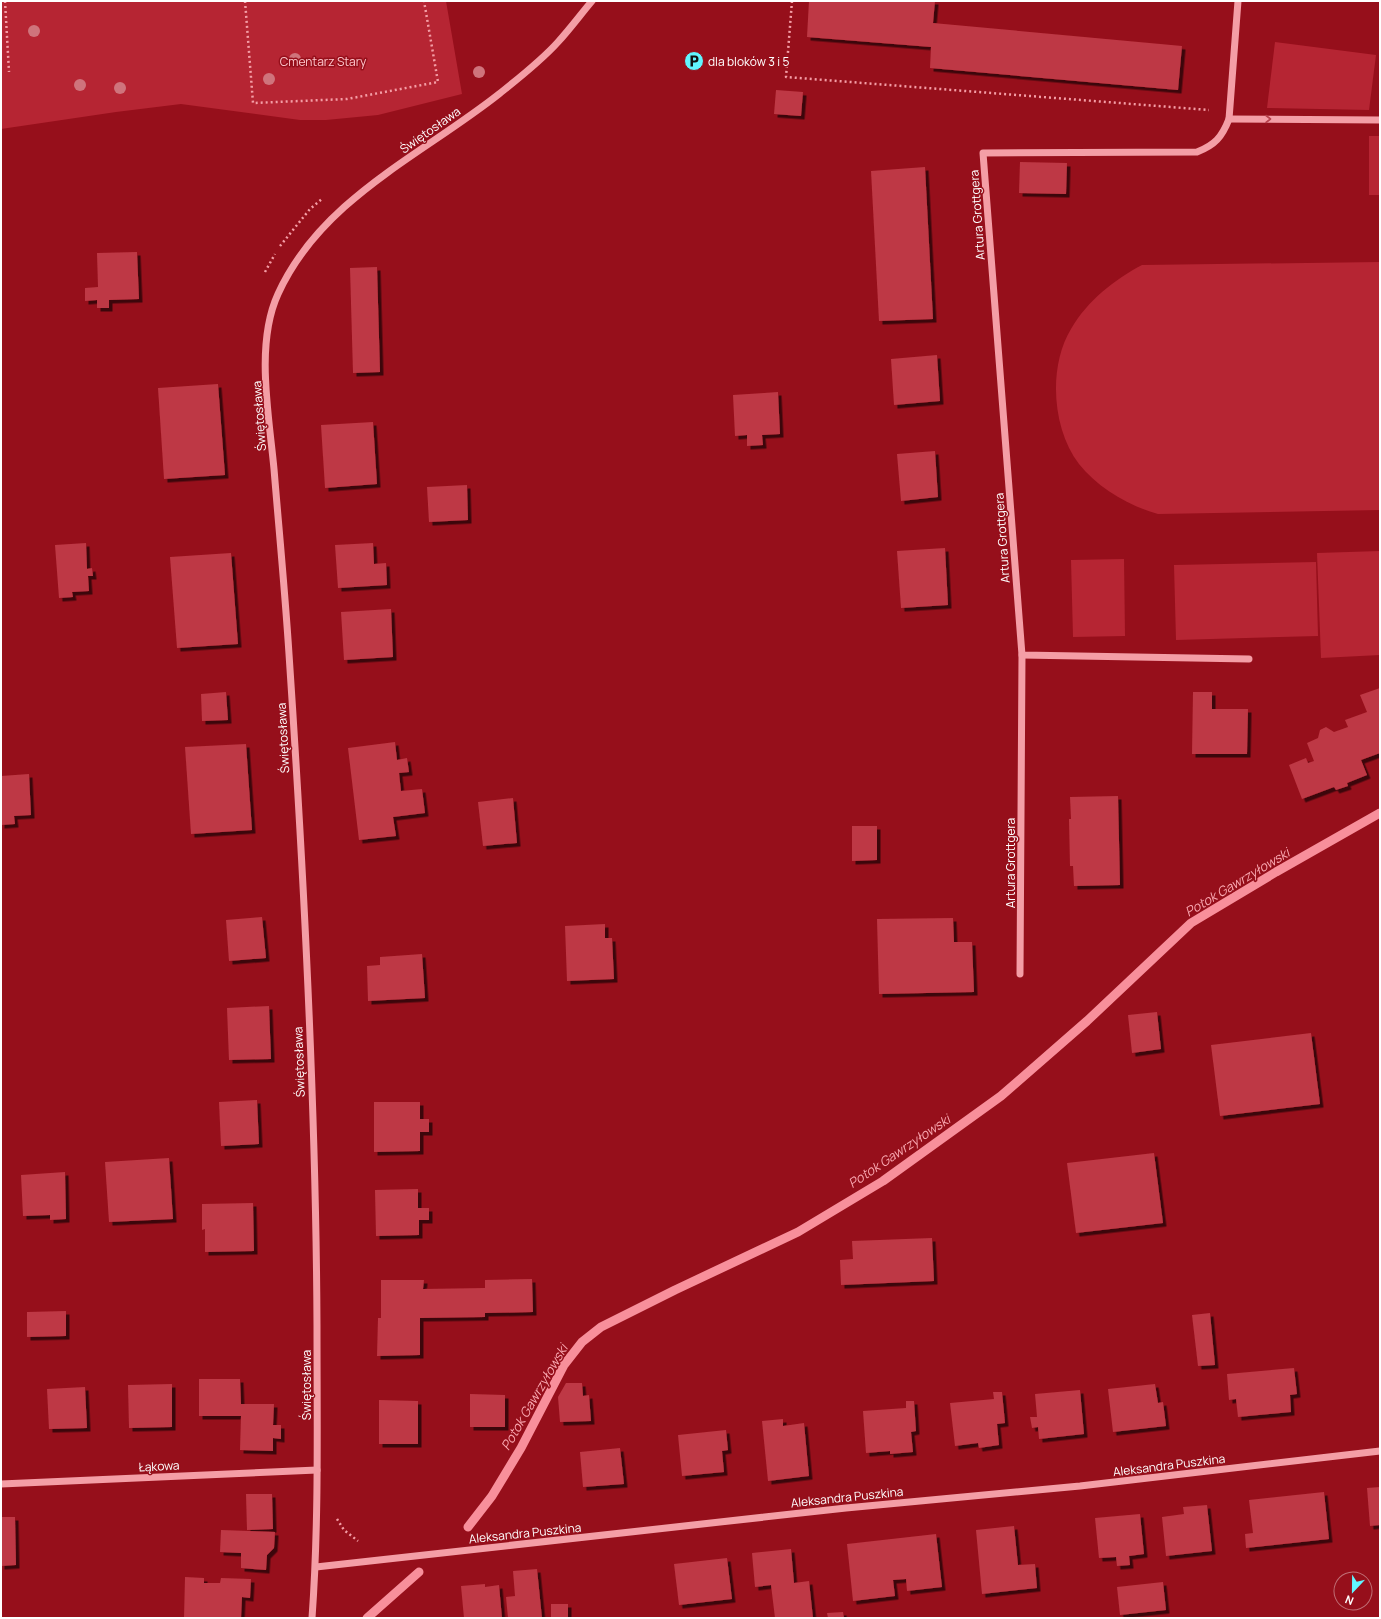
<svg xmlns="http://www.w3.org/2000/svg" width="1381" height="1619" font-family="Manrope,sans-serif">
	<defs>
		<filter id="shadow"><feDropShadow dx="3.5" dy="3.5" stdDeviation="0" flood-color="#0009"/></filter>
	</defs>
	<rect width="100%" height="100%" fill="#960f1b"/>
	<g fill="#b62533">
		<path d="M1,1H446L462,94L378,115L326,120H300L181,104L116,112L1,129Z"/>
		<path d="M1275,42L1376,55L1369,110L1267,108Z"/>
		<rect x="1369" y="136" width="11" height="59"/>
		<path d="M1380,262V510L1158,514C1129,506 1098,488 1079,464C1052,429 1048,367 1071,329C1088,300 1114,280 1142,265Z"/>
		<path d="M1380,551V655L1321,658L1317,553Z"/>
		<path d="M1124,559L1125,636L1073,637L1071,560Z"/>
		<path d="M1316,562L1318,636L1176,640L1174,565Z"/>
	</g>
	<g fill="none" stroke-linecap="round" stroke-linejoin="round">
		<g stroke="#f88f9b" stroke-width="9">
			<path d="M468,1527L492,1496L521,1448L564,1365L582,1342L601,1327L675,1290L798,1232L883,1181L1001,1096L1087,1021L1191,923L1276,872L1380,813"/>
			<path d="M367,1618L419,1572"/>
		</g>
	</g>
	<g fill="#be3844" filter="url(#shadow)">
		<path d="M809,1H935L933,23L1182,46L1178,90L930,68L931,47L807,37Z"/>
		<path d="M776,90L803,92L801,116L774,114Z"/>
		<path d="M1020,162L1067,163L1066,194L1019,193Z"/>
		<path d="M925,167L933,319L879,321L871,171Z"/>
		<path d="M137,252L139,299L109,300V308H97V300L85,301V288L98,287L97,253Z"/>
		<path d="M377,267L380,372L353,373L350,268Z"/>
		<path d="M937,355L940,401L894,405L891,359Z"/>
		<path d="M218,384L225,475L164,479L158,388Z"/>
		<path d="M778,392L780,434L762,435L763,445L747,446V435L735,436L733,395Z"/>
		<path d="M373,422L377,484L325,488L321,425Z"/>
		<path d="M935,451L938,497L901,501L897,454Z"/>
		<path d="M467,485L468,520L429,522L427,487Z"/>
		<path d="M86,543L87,569L92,568L93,576H88L89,591L72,592L73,597L59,598L55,545Z"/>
		<path d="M373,543L374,564L386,563L387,585L338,588L335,545Z"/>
		<path d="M945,548L948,605L901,608L897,551Z"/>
		<path d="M231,553L238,644L177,648L170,557Z"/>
		<path d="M391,609L393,657L344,660L341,612Z"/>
		<path d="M1380,688V753L1361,760L1367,775L1347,783L1348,786L1336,790L1334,787L1302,799L1289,765L1306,758L1308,763L1314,761L1307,743L1318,738L1320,730L1326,727L1334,732L1348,727L1345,720L1367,712L1360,695Z"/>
		<path d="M226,692L228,720L202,721L201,694Z"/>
		<path d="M1193,692H1212V709H1248L1247,754H1192Z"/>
		<path d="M395,742L397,760L407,758L409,772L399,773L401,791L422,789L425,813L393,817L396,836L359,840L348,748Z"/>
		<path d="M246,744L252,830L191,834L185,747Z"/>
		<path d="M29,774L31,815L14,816L15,824L1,825V776Z"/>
		<path d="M1118,796L1120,885L1074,886L1073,866H1070L1069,819H1071L1070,797Z"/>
		<path d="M513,798L517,843L483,846L478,802Z"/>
		<path d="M852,826H877V860L852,861Z"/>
		<path d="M262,917L266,958L229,961L226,920Z"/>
		<path d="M953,918L954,942H972L974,992L879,994L877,919Z"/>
		<path d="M605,924V938H612L614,979L567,981L565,926Z"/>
		<path d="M422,954L425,998L368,1001L367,966L380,965V957Z"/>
		<path d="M269,1006L271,1059L229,1060L227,1008Z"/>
		<path d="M1157,1012L1161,1049L1132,1053L1128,1015Z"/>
		<path d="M1311,1033L1320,1104L1220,1116L1211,1045Z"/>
		<path d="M257,1100L259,1144L221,1146L219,1102Z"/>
		<path d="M374,1102H420V1119H429V1132H420V1151L374,1152Z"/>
		<path d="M1154,1153L1163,1223L1076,1233L1067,1163Z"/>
		<path d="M169,1158L173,1219L109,1222L105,1162Z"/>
		<path d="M65,1172L66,1219L50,1220V1215L23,1216L21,1175Z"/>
		<path d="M418,1189V1208H429V1220H419V1235L376,1236L375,1190Z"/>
		<path d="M253,1203L254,1251L205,1252V1229L202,1230V1204Z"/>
		<path d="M932,1238L934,1281L841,1285L840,1260L853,1259L852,1241Z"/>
		<path d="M532,1279L533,1312L485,1313V1317L420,1318V1355L377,1356L378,1318H381V1280H424L423,1289L485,1288V1280Z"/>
		<path d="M66,1311V1336L27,1337V1312Z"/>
		<path d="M1210,1313L1215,1365L1198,1366L1192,1315Z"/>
		<path d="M1294,1368L1297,1394L1290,1395L1291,1412L1238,1417L1236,1399L1229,1400L1227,1374Z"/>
		<path d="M199,1379H240L241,1404H274L273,1425H281V1439L273,1438V1451L240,1450L241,1416H199Z"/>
		<path d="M566,1383H582L583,1396L589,1395L591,1421L560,1422L558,1397Z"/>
		<path d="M172,1384V1427L129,1428L128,1385Z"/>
		<path d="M1155,1384L1158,1403L1163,1402L1166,1426L1113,1432L1108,1389Z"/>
		<path d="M85,1387L87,1428L49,1429L47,1389Z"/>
		<path d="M1080,1390L1084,1434L1039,1439L1038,1427L1032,1428L1030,1417H1037L1035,1394Z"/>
		<path d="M993,1392H1002L1005,1423L997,1424L999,1445L979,1448L978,1443L955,1446L950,1403L994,1399Z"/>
		<path d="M470,1394L505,1395V1427H470Z"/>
		<path d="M379,1400L418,1401V1444H379Z"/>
		<path d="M906,1401H914L916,1431L911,1432L913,1452L890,1454V1451L866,1453L863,1411L906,1408Z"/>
		<path d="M783,1419V1426L804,1423L809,1476L768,1481L762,1421Z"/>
		<path d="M726,1430L728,1450L722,1451L724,1472L682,1476L678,1435Z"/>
		<path d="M620,1448L624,1484L583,1487L580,1452Z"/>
		<path d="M1380,1487V1525L1370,1526L1367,1488Z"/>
		<path d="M1324,1492L1329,1539L1246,1548L1245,1534L1253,1533L1249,1500Z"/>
		<path d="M246,1494H272L273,1529L247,1530Z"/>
		<path d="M1207,1505L1212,1551L1166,1556L1162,1517L1184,1514L1183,1507Z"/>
		<path d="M1140,1514L1144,1554L1129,1556L1130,1565L1117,1566L1116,1557L1099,1558L1095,1518Z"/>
		<path d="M1,1517H15L16,1565L1,1566Z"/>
		<path d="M1014,1526L1018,1565L1035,1564L1037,1588L982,1594L976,1530Z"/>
		<path d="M221,1530L275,1532L274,1548L267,1555L266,1570L241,1568V1553L220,1552Z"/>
		<path d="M936,1534L942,1587L907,1591L906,1579L893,1580L895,1596L853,1601L847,1544Z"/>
		<path d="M791,1549L794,1583L809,1581L813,1618H775L771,1585L755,1587L752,1553Z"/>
		<path d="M727,1558L732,1599L679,1605L674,1564Z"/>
		<path d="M537,1569L542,1618H508L506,1597L515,1596L513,1571Z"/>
		<path d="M185,1577L204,1578V1583H220L221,1578L251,1579L250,1598L242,1597L241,1618H184Z"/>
		<path d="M1163,1582L1166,1610L1120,1615L1117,1587Z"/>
		<path d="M485,1584V1587L499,1585L502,1618H464L461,1586Z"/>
		<rect x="551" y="1604" width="17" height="14"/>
		<path d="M843,1612L844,1618H828L827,1613Z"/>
	</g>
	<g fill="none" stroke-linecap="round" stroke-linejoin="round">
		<g stroke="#f49ea6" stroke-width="2.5" stroke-dasharray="2 3" stroke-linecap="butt">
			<path d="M5,1L9,72"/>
			<path d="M245,1L253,103L347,99L438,82L424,1"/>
			<path d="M792,1L786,77L1209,110"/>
			<path d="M280,246L310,209L323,198"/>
			<path d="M265,272L275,254"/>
			<path d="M337,1519L344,1530L358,1541"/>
		</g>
		<g stroke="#f49ea6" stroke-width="7">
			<path d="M1238,1L1229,119C1222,137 1215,145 1197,152L983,153L1022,655L1249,659"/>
			<path d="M1229,119L1380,120"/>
			<path d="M1020,974L1022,655"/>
			<path d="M1,1484L317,1470"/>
			<path d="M316,1567L846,1508L1080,1486L1380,1451"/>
			<path d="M312,1618C319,1521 317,1423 317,1326C316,1102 304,877 289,654C285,592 279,530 274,469C269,415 255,344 278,294C321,199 422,155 499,94C519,78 541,61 558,42C570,29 581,14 592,1"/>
		</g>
	</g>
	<g fill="#cf747c">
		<circle cx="34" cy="31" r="6"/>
		<circle cx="295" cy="59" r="6"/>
		<circle cx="479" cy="72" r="6"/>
		<circle cx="269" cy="79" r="6"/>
		<circle cx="80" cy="85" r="6"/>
		<circle cx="120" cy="88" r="6"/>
	</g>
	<defs><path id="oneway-chevron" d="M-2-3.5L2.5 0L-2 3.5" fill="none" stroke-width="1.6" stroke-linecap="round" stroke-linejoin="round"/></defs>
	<use stroke="#b7414c" href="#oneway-chevron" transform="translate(1268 119)"/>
	<defs>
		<g id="parking-disc" transform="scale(1)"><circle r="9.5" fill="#61f5ff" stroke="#960f1b"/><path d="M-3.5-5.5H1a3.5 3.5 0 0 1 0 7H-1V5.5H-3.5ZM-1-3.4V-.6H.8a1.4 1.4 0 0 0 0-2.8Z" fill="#111"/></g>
	</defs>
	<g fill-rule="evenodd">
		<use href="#parking-disc" x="694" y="61"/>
	</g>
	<g text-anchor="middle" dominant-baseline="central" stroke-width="3" stroke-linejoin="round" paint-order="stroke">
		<g font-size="12" fill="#fec6cc" stroke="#960f1b">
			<text x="323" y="61">Cmentarz Stary</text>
		</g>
		<g font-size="12" fill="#fff" stroke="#960f1b" text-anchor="start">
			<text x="708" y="61">dla bloków 3 i 5</text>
		</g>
		<g font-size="12" fill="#fff" stroke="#960f1b">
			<text transform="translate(430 130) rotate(-35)">Świętosława</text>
			<text transform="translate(977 215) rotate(-94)">Artura Grottgera</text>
			<text transform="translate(259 416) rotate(-94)">Świętosława</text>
			<text transform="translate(1002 538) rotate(-94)">Artura Grottgera</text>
			<text transform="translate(283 738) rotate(-93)">Świętosława</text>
			<text transform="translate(1010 863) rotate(-90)">Artura Grottgera</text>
			<text transform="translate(299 1062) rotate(-92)">Świętosława</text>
			<text transform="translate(306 1385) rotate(-90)">Świętosława</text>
			<text transform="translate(1169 1465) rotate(-7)">Aleksandra Puszkina</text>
			<text transform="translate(159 1466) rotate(-3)">Łąkowa</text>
			<text transform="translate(847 1497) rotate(-6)">Aleksandra Puszkina</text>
			<text transform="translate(525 1533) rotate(-6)">Aleksandra Puszkina</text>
		</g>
		<g font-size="13" font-style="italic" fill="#fbaab3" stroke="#960f1b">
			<text transform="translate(1237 882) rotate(-31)">Potok Gawrzyłowski</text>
			<text transform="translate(899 1151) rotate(-34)">Potok Gawrzyłowski</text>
			<text transform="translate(534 1397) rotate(-60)">Potok Gawrzyłowski</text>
		</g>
	</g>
	<rect width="1381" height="1619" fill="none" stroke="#ffffff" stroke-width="4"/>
	<g transform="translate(1353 1591) rotate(202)"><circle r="19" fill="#960f1b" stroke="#c06f76"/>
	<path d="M0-3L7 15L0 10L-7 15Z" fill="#61f5ff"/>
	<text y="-6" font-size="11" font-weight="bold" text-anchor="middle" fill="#ffffff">N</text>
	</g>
</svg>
